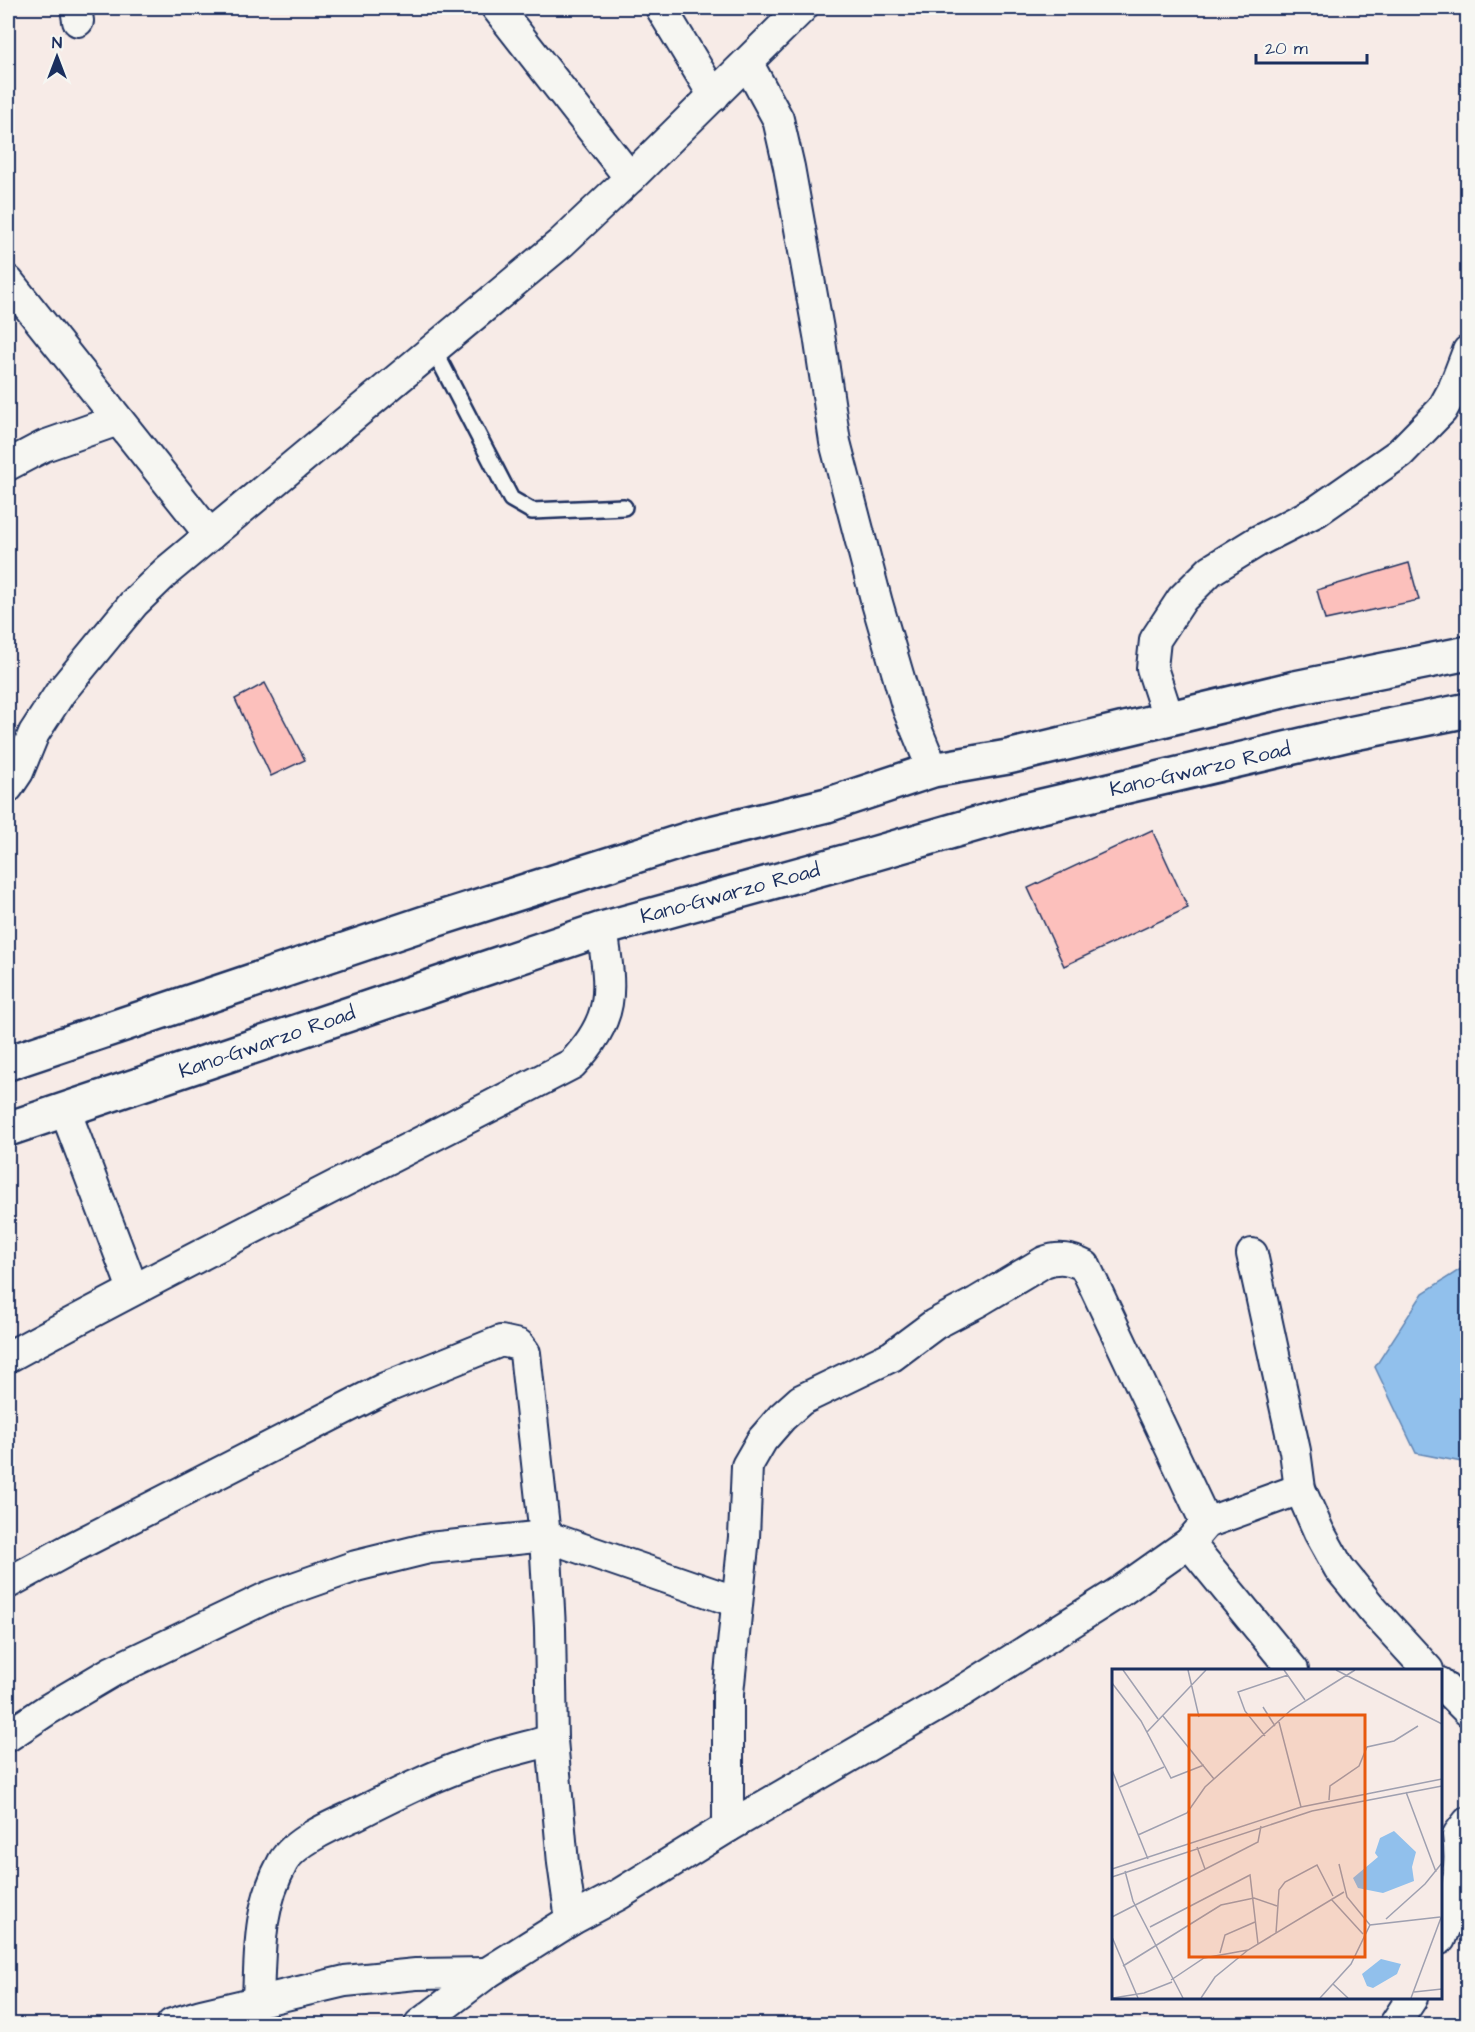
<svg xmlns="http://www.w3.org/2000/svg" width="1475" height="2032" font-family="'Architects Daughter',sans-serif">
	<rect width="100%" height="100%" fill="#f7ebe7"/>
	<filter id="ink" filterUnits="userSpaceOnUse"><feTurbulence type="fractalNoise" baseFrequency=".0167" numOctaves="2"/><feDisplacementMap in="SourceGraphic" scale="12" xChannelSelector="R" yChannelSelector="G"/><feConvolveMatrix kernelMatrix="1 2 1 2 8 2 1 2 1" color-interpolation-filters="sRGB"/></filter>
	<g filter="url(#ink)">
		<path fill="#91c0ec" stroke="#6286b3" stroke-width="1.5" d="M1467,1265V1463L1416,1453L1375,1367L1423,1293Z"/>
		<g fill="#fcc0bc" stroke="#1b2f5e" stroke-width="1.5">
			<path d="M1409,563L1419,600L1325,620L1317,590Z"/>
			<path d="M265,683L305,760L271,776L235,699Z"/>
			<path d="M1152,830L1188,908L1064,966L1028,888Z"/>
		</g>
		<g fill="none" stroke-linecap="round" stroke-linejoin="round">
			<g stroke="#1b2f5e" stroke-width="20">
				<path id="lane" d="M433,348L511,499L532,511L624,507"/>
			</g>
			<g stroke="#1b2f5e" stroke-width="34">
				<g id="street">
					<path d="M76,8L78,21"/>
					<path d="M497,8L630,178"/>
					<path d="M661,8L714,96"/>
					<path d="M748,64L778,119L789,167L819,335L835,442L877,603L908,709L933,770"/>
					<path d="M8,281L210,535"/>
					<path d="M8,465L44,446L118,420"/>
					<path d="M1168,717L1152,668L1155,640L1182,599L1211,570L1258,541L1317,511L1400,453L1442,410L1453,390L1468,351"/>
					<path d="M8,787L18,772L34,733L60,693L134,603L168,570L561,243L630,178L802,8"/>
					<path d="M65,1110L133,1289"/>
					<path d="M1252,1254L1295,1451L1300,1489L1319,1532L1339,1568L1374,1611L1428,1670"/>
					<path d="M8,1357C194,1256 384,1162 572,1064C617,1017 611,989 602,929"/>
					<path d="M1189,1543L1293,1670"/>
					<path d="M8,1583L70,1549L385,1388L501,1341L519,1345L525,1353L545,1536L550,1628L552,1740L563,1863L571,1920"/>
					<path d="M1440,1683L1468,1711"/>
					<path d="M8,1736L47,1710L113,1671L268,1597L356,1566L429,1548L545,1536L737,1602"/>
					<path d="M728,1827V1693L744,1537L747,1466L762,1440L782,1417L801,1400L892,1356L935,1324L977,1302L1044,1262C1060,1256 1071,1259 1085,1266L1206,1523"/>
					<path d="M1440,1939C1455,1901 1463,1876 1458,1835L1468,1822"/>
					<path d="M258,2001C260,1952 258,1907 283,1862C295,1841 333,1825 355,1815C395,1795 434,1775 477,1761C501,1753 527,1747 552,1740"/>
					<path d="M172,2024L201,2015L345,1981L416,1974L487,1973"/>
					<path d="M420,2024L487,1973L571,1920L618,1895L728,1827L961,1692L1121,1591L1189,1543L1206,1523L1300,1489"/>
					<path d="M1395,2024L1412,1998"/>
				</g>
			</g>
			<g stroke="#1b2f5e" stroke-width="38">
				<g id="primary">
					<path d="M8,1063L425,923L695,837L827,805L933,770L1008,757L1295,688L1468,653"/>
					<path d="M8,1129L602,929L866,856L1025,810L1349,734L1468,710"/>
				</g>
			</g>
			<use href="#lane" stroke="#f6f6f2" stroke-width="15"/>
			<use href="#street" stroke="#f6f6f2" stroke-width="30"/>
			<use href="#primary" stroke="#f6f6f2" stroke-width="33"/>
		</g>
	</g>
	<g text-anchor="middle" dominant-baseline="central" stroke-width="4.5" stroke-linejoin="round" paint-order="stroke">
		<g font-size="21" fill="#1b2f5e" stroke="#f6f6f2">
			<text transform="translate(1200 769) rotate(-13)">Kano-Gwarzo Road</text>
			<text transform="translate(730 893) rotate(-15)">Kano-Gwarzo Road</text>
			<text transform="translate(267 1042) rotate(-19)">Kano-Gwarzo Road</text>
		</g>
	</g>
	<g transform="translate(1112 1669)">
		<rect width="330" height="330" fill="#f7ebe7"/>
		<path d="M282,162L304,183L300,198L302,212L271,224L246,219L241,209L266,188L263,184L268,169ZM269,290L289,295L285,305L261,319L255,317L250,305Z" fill="#91c0ec"/>
		<path fill="none" stroke="#9fa0b0" stroke-width="1.5" d="M11,1L46,50M76,1L87,48M172,1L193,31M224,1L330,55M0,14L29,52L59,109L92,96M151,38L163,57M51,47L102,110M167,53L189,138M35,63L94,1M153,67L133,42L126,23L176,6M0,101L36,190M8,118L52,98M294,123L324,203M217,131L218,117L247,97L255,78L282,72L306,57M26,166L75,144L93,118L179,41L243,1M85,178L93,200M227,195L235,228L258,256M0,200L189,138L330,110M13,202L21,232L71,329M0,208L200,142L330,117M219,230L251,265M0,248L146,173L149,157M274,250L313,215L330,194M38,258L138,206L146,275M164,264L167,221L173,213L205,196L221,227M0,268L26,329M108,284L113,266L143,253M11,297L109,236L142,229L165,237M59,311L92,289L136,281M221,315L236,329M302,323L330,320M1,329L32,324L60,313M89,329L103,308L136,281L232,223M208,329L239,295L258,256L328,248M299,329L330,246"/>
		<path fill="#e8590c" fill-opacity="0.15" stroke="#e8590c" stroke-width="3" d="M77,46H253V288H77Z"/>
		<rect width="330" height="330" fill="none" stroke="#1b2f5e" stroke-width="3"/>
	</g>
	<rect width="1475" height="2032" fill="none" stroke="#f6f6f2" stroke-width="30"/>
	<rect x="15" y="15" width="1445" height="2002" fill="none" stroke="#1b2f5e" stroke-width="2" filter="url(#ink)"/>
	<g transform="translate(57 57)" stroke="#f6f6f2" stroke-width="4.5" paint-order="stroke">
	<path d="M0-4.5L10 22L0 15L-10 22Z" fill="#1b2f5e"/>
	<text y="-9" font-size="16" font-weight="bold" text-anchor="middle" fill="#1b2f5e">N</text>
	</g>
	<path d="M1256 54v9h111v-9" fill="none" stroke="#1b2f5e" stroke-width="3"/>
	<text x="1265" y="54" font-size="18" fill="#1b2f5e" stroke="#f6f6f2" stroke-width="4.5" paint-order="stroke">20 m</text>
</svg>
